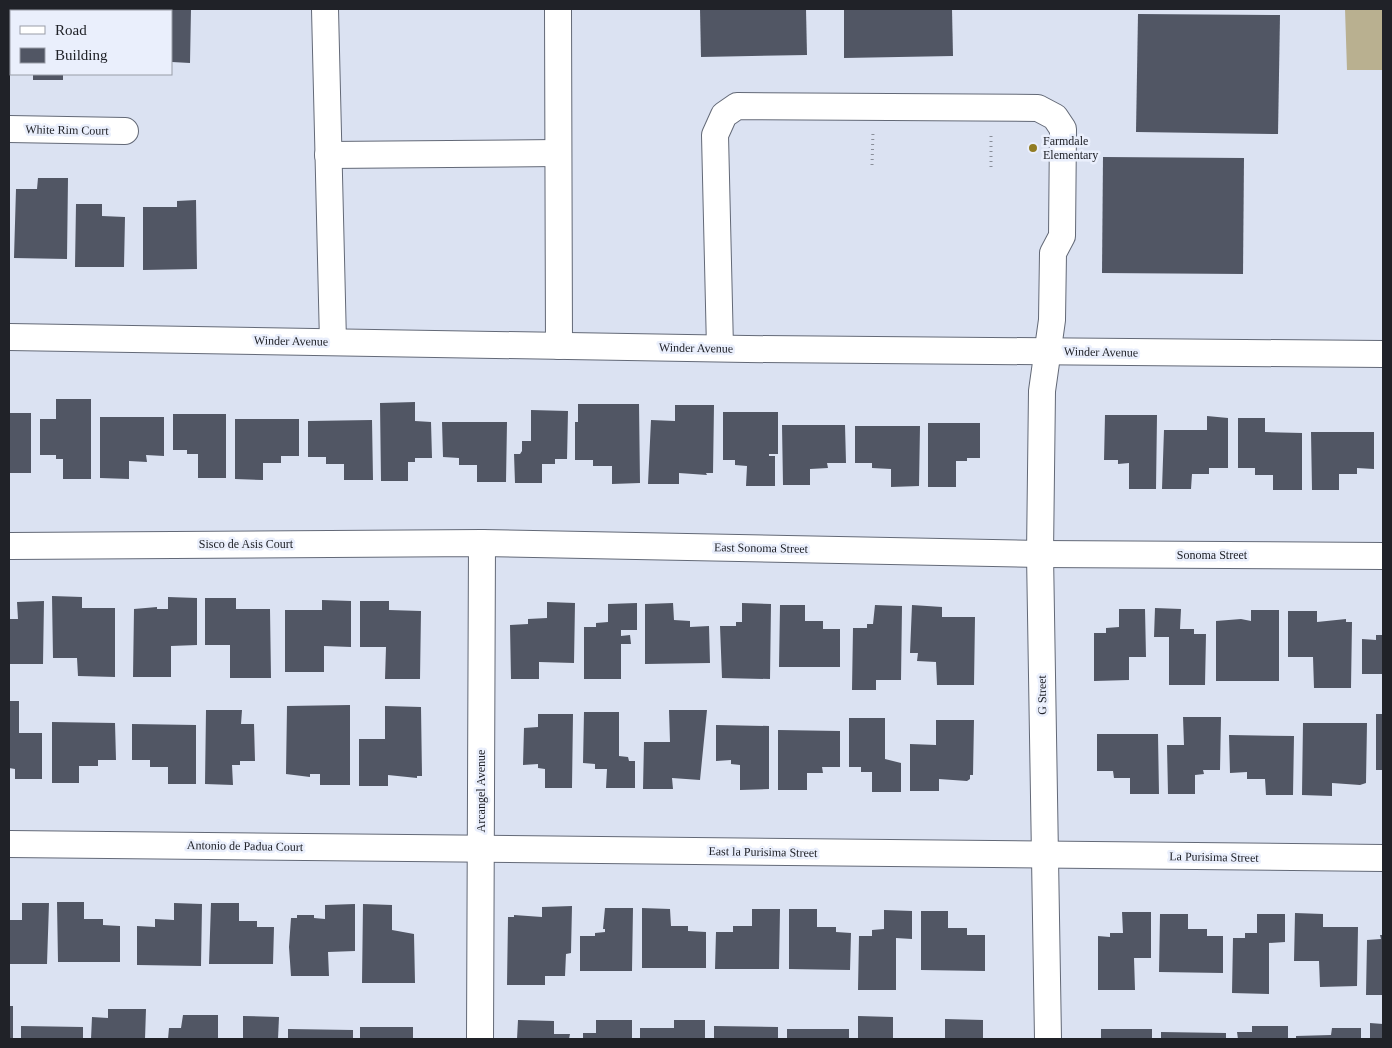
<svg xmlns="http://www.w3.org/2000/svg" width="1392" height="1048" font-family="Georgia,serif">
	<rect width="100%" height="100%" fill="#dbe2f2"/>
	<path fill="#b9b090" d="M1345,9H1383V70H1347Z"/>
	<g fill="#515664">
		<rect x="69" y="9" width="54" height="2"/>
		<path d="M135,9H191L190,63L172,62L171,11H135Z"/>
		<path d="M700,9H806L807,55L701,57Z"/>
		<path d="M844,9H952L953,56L844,58Z"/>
		<path d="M1138,14L1280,15L1278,134L1136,132Z"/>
		<rect x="9" y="17" width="2" height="51"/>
		<rect x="33" y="74" width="30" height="6"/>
		<path d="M1103,157L1244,158L1243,274L1102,273Z"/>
		<path d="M38,178H68L67,259L14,258L16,189H37Z"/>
		<path d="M196,200L197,269L143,270V207H177V201Z"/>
		<path d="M76,204H102V216L125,217L124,267H75Z"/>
		<path d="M56,399H91V479H63V459H56V455H40V419H56Z"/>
		<path d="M415,402V421L431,422L432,458H415V462H408V481H381L380,403Z"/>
		<path d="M578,404H639L640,483L612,484V466H593V460H575V422H578Z"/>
		<path d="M675,405H714L713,473H706L707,475L679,473V484H648L651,420L675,421Z"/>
		<path d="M531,410L568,411L567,459H555V464H542V483H515L514,454H520L522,451V441H531Z"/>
		<path d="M723,412H778V454H769V456H775V486H746L747,466L735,465V460H723Z"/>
		<rect x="9" y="413" width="22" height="60"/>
		<path d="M173,414H226V478H198V454H187V450H173Z"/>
		<path d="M1105,415H1157L1156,489H1129V463L1118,464V460H1104Z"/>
		<path d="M1207,416L1228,418V468H1209V474H1192L1191,489H1162L1164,430H1207Z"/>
		<path d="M100,417H164V456L146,455L147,462L129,461V479L100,478Z"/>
		<path d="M1238,418H1265V432L1302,433V490H1273V475H1255V468H1238Z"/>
		<path d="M235,419H299V456H281V463H263V480L235,479Z"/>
		<path d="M372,420L373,480H344V464H326V457H308V421Z"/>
		<path d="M442,422H507L506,482H477V465H459V458L443,457Z"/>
		<path d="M928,423H980V458H967V461H956V487H928Z"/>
		<path d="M782,425H845L846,463H827L828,468L810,469V485H783Z"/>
		<path d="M855,426H920L919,486L891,487V469L872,468V463H855Z"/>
		<path d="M1311,432H1374V469L1357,468V474H1339V490H1312Z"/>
		<path d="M52,596L82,597V608H115V677L78,676L77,658H53Z"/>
		<path d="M168,597L197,598V645L171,646V677H133L134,609L157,607V609H168Z"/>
		<path d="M205,598H236V609H270L271,678H230V645H205Z"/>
		<path d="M322,600L351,601V647L324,646V672H285V610H322Z"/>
		<path d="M44,601L43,664H9V619H18L17,602Z"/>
		<path d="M360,601H389V610L421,611L420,679H385L386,647H360Z"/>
		<path d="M547,602L575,603L574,663L539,662V679H511L510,625L528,624V619L547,618Z"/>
		<path d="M637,603V630H621V636L630,635L631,644H621V679H584V627H596V623L608,622V604Z"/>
		<path d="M673,603L674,620L690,621V627L709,626L710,663L645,664V604Z"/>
		<path d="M742,603L771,604L770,679L722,678L720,626H736V622H742Z"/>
		<path d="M780,605H805V621H823V629H840V667H779Z"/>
		<path d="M875,605L902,606L901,680H876V690H852L853,628H867V624H873Z"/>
		<path d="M912,605L942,607V617H975L974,685H937L936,662L917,661L918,653H910Z"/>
		<path d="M1155,608L1181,609L1180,629H1194V634H1206L1205,685H1169V637H1154Z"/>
		<path d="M1119,609H1145L1146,657H1129V680L1094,681V633H1106V628L1119,627Z"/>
		<path d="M1251,610H1279V681H1216V621L1241,619L1251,621Z"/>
		<path d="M1288,611H1317V622L1346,619V622H1352L1351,688H1314L1313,657H1288Z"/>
		<path d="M1376,635H1383V674H1362V639L1376,640Z"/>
		<path d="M9,701H19V733H42V779H15V769L9,768Z"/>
		<path d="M350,705V785H320V774H310V777L286,774L287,706Z"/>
		<path d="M385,706L421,707L422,776H417V778L388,775V786H359V739H385Z"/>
		<path d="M206,710H242L241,724H254L255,761H240V765H232L233,785L205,784Z"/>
		<path d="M669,710H707L700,780L672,778L673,789H643L644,742H670Z"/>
		<path d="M584,712H619V756L628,757L629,761H635V788H606L607,769H595V764L583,763Z"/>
		<path d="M538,714H573L572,788H545V769L538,768V764L523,765L524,728L538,727Z"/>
		<rect x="1376" y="714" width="7" height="56"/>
		<path d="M1183,717H1221L1220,770H1203L1204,774L1195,775V794H1168L1167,745H1184Z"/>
		<path d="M849,718H885V759L901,763V792H872V772H861V767H849Z"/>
		<path d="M936,720H974L973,775H970V779L967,781L939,779V791H910V744L936,745Z"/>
		<path d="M52,722L115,723L116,760H98V766H79V783H52Z"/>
		<path d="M1303,723H1367L1366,783L1360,785L1332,783V796L1302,795Z"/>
		<path d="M132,724L196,725V784H168V767H150V760H132Z"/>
		<path d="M716,725L769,726V789L740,790V765L731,764V760L716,761Z"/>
		<path d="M778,730L840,731V767H822L823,773H807V790H778Z"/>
		<path d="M1097,734H1158L1159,794H1130V778H1114L1113,771H1097Z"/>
		<path d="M1229,735L1294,736L1293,795H1266L1265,779H1247V772L1230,773Z"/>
		<path d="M57,902H84V919H103V925L120,926V962H58Z"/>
		<path d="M22,903H49L47,964H9V920H22Z"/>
		<path d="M174,903L202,904L201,966L137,965V926L155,927V919L174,920Z"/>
		<path d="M211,903H239V921H257V927H274L273,964H209Z"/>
		<path d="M355,904V951L328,952L329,976H291L289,947L291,918H297V915H314V918L325,919V905Z"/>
		<path d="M363,904L392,905V930L414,934L415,983H362Z"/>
		<path d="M572,906L571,953L566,954L565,976H545V985H507L508,917H514V915L542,917V907Z"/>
		<path d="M605,908H633L632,971H580V936H595V933L605,932V929H603Z"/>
		<path d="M642,908L670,909L671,926H688V931L706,932V968H642Z"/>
		<path d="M752,909H780L779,969H715L716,932H733V926H752Z"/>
		<path d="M789,909H817V927H836V932L851,933L850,970L789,969Z"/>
		<path d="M884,910L912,911V939L896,938V990H858L859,936H872V930L884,929Z"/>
		<path d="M921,911H948V928H967V935H985V971L921,970Z"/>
		<path d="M1122,912H1151V958H1134L1135,990H1098V936L1110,937V933H1123Z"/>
		<path d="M1295,913L1323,914V927H1358L1357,986L1320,987L1319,961H1294Z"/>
		<path d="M1160,914H1188V929H1207V936H1223V973L1159,972Z"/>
		<path d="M1257,914H1285V942L1269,943V994L1232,993L1233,938H1245V933H1257Z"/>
		<path d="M1380,935H1383V995H1366L1367,940L1381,939Z"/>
		<rect x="9" y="1006" width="4" height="33"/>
		<path d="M108,1009H146L145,1039H91L92,1017L108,1018Z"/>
		<path d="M183,1015H218V1039H168L169,1028H181Z"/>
		<path d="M243,1016L279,1017L278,1039H243Z"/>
		<path d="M858,1016L893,1017V1039H858Z"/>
		<path d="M945,1019L983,1020V1039H945Z"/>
		<path d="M518,1020L554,1021V1034H570L569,1039H517Z"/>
		<path d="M596,1020H632V1039H583V1033H596Z"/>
		<path d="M674,1020H705V1039H640V1028H674Z"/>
		<path d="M1370,1023L1383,1024V1039H1370Z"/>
		<path d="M21,1026L83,1027V1039H21Z"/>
		<path d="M714,1026L778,1027V1039H714Z"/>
		<path d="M1252,1026H1288V1039H1238L1237,1032H1252Z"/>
		<rect x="360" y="1027" width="53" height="12"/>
		<path d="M1332,1028H1361V1039H1296V1036L1331,1035Z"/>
		<path d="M288,1029L353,1030V1039H288Z"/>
		<rect x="787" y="1029" width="62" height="10"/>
		<rect x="1101" y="1029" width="51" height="10"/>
		<path d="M1161,1032L1226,1033V1039H1161Z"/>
	</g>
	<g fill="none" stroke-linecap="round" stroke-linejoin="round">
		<g stroke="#636977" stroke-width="28">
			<g id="minor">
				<path d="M325,9L333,342"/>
				<path d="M558,9L559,346"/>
				<path d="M9,129L125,131"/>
				<path d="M328,155L558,153"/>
				<path d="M9,337L747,349L1383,354"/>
				<path d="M720,348L715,135L724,115L737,106L1038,108L1055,117L1063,129L1062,236L1053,253L1052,320L1042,391L1040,554L1048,1039"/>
				<path d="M9,546L482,543L1040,554L1383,556"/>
				<path d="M9,844L1383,858"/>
				<path d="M480,1039L482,543"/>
			</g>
		</g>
		<g stroke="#898e99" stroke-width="3" stroke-dasharray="1 4" stroke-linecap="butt">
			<path d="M872,165L873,132"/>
			<path d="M991,167V133"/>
		</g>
		<use href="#minor" stroke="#fff" stroke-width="26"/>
	</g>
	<circle fill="#917c23" stroke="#eaeffc" stroke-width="2" cx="1033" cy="148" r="5"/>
	<g text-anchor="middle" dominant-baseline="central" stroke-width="5" stroke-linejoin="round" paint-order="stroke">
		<g font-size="12" fill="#202228" stroke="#eaeffc">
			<text transform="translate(67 130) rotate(1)">White Rim Court</text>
			<text transform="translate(291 341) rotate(1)">Winder Avenue</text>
			<text transform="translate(696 348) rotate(1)">Winder Avenue</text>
			<text transform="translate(1101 352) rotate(1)">Winder Avenue</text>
			<text x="246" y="544">Sisco de Asis Court</text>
			<text transform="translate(761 548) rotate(1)">East Sonoma Street</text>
			<text x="1212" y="555">Sonoma Street</text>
			<text transform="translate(1042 695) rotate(-91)">G Street</text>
			<text transform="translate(481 791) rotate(-90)">Arcangel Avenue</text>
			<text transform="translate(245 846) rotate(1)">Antonio de Padua Court</text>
			<text transform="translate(763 852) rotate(1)">East la Purisima Street</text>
			<text transform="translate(1214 857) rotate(1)">La Purisima Street</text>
		</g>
		<g font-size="12" fill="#202228" stroke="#eaeffc" text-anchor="start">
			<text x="1043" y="141">Farmdale<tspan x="1043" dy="14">Elementary</tspan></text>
		</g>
	</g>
	<rect width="1392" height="1048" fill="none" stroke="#202228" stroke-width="20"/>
	<rect x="10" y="10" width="162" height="65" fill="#eaeffc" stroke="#999da7"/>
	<rect x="20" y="26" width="25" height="8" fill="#ffffff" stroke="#999da7"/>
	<text x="55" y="35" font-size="15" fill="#202228">Road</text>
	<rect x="20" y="48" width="25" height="15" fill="#515664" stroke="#999da7"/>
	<text x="55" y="60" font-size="15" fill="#202228">Building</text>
</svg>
